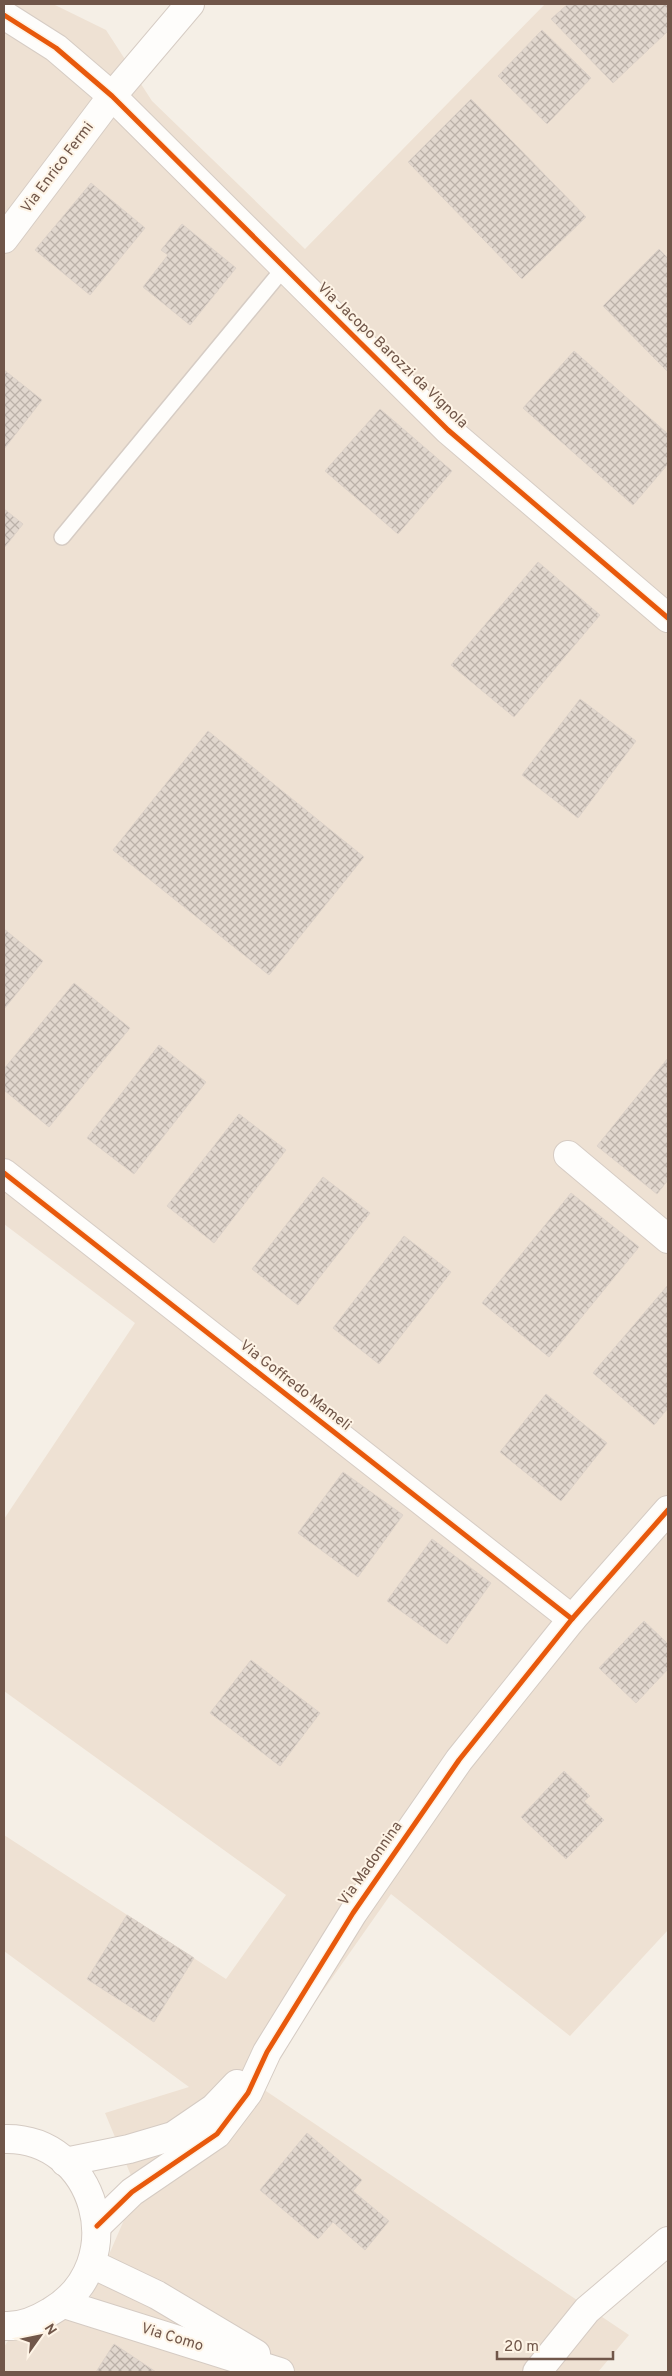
<svg xmlns="http://www.w3.org/2000/svg" width="672" height="2376" font-family="Overpass,sans-serif">
	<defs>
		<pattern id="building-cross-hatch" width="8" height="8" patternUnits="userSpaceOnUse" patternTransform="scale(1.25)"><rect width="8" height="8" fill="#e1d7ce"/><path d="M0 0l8 8M0 8l8-8" fill="none" stroke="#bbb1a9"/></pattern>
	</defs>
	<rect width="100%" height="100%" fill="#f5efe6"/>
	<path fill="#eee1d3" d="M4,4H53L106,30L152,101L305,249L545,4H668V1930L570,2036L391,1894L257,2085L629,2335L598,2372H4V2347L15,2330L88,2303L137,2190L105,2113L189,2087L4,1951V1835L226,1979L286,1895L4,1691V1519L135,1323L4,1224Z"/>
	<g fill="url(#building-cross-hatch)" stroke="#ddd2c9">
		<path d="M568,4H668V31L613,83L551,19Z"/>
		<path d="M542,30L591,78L547,124L498,76Z"/>
		<path d="M471,99L586,217L522,279L408,162Z"/>
		<path d="M91,183L145,228L90,295L35,250Z"/>
		<path d="M182,224L236,268L190,325L143,287L168,255L161,250Z"/>
		<path d="M659,249L668,258V372L603,306Z"/>
		<path d="M574,351L668,434V464L633,505L523,408Z"/>
		<path d="M4,370L42,400L4,449Z"/>
		<path d="M380,409L452,471L398,534L325,471Z"/>
		<path d="M4,509L23,524L4,548Z"/>
		<path d="M538,562L600,615L514,717L451,665Z"/>
		<path d="M580,699L636,741L578,818L522,775Z"/>
		<path d="M208,731L364,857L269,975L113,850Z"/>
		<path d="M4,929L43,961L4,1009Z"/>
		<path d="M74,983L130,1028L49,1127L4,1090V1069Z"/>
		<path d="M159,1045L206,1082L134,1174L87,1138Z"/>
		<path d="M668,1058V1180L657,1194L597,1146Z"/>
		<path d="M239,1114L286,1150L214,1243L167,1206Z"/>
		<path d="M323,1177L370,1213L298,1305L252,1269Z"/>
		<path d="M571,1193L639,1247L549,1357L482,1303Z"/>
		<path d="M404,1236L451,1272L379,1364L333,1328Z"/>
		<path d="M668,1285V1408L654,1425L593,1373Z"/>
		<path d="M546,1394L607,1443L561,1501L500,1452Z"/>
		<path d="M343,1472L403,1515L358,1577L298,1533Z"/>
		<path d="M432,1539L491,1583L447,1644L387,1601Z"/>
		<path d="M644,1621L668,1644V1669L636,1703L599,1668Z"/>
		<path d="M251,1660L320,1713L280,1766L210,1713Z"/>
		<path d="M564,1771L590,1796L584,1801L604,1820L566,1859L521,1817Z"/>
		<path d="M127,1915L194,1958L154,2022L87,1979Z"/>
		<path d="M307,2133L362,2180L353,2191L389,2221L365,2250L333,2222L318,2239L260,2190Z"/>
		<path d="M114,2344L156,2372H96Z"/>
	</g>
	<g fill="none" stroke-linecap="round" stroke-linejoin="round">
		<g stroke="#d6ccc4" stroke-width="18">
			<path id="lane" d="M62,537L284,268"/>
		</g>
		<g stroke="#d6ccc4" stroke-width="30">
			<g id="street">
				<path d="M4,15L56,48L112,96L448,430L668,618"/>
				<path d="M4,239L112,96L190,4"/>
				<path d="M568,1155L668,1239"/>
				<path d="M4,1173L572,1619"/>
				<path d="M537,2372L587,2310L668,2241"/>
			</g>
		</g>
		<g stroke="#d5cbc3" stroke-width="30">
			<g id="secondary">
				<path d="M4,2139C96,2136 133,2264 50,2312C37,2320 20,2327 4,2326"/>
				<path d="M65,2162L129,2149L173,2136L214,2108L237,2084"/>
				<path d="M97,2226L132,2192L217,2134L248,2093L267,2052L353,1913L459,1760L572,1619L668,1510"/>
				<path d="M92,2264L157,2295L256,2354"/>
				<path d="M64,2304L280,2372"/>
			</g>
		</g>
		<use href="#lane" stroke="#fefdfb" stroke-width="15"/>
		<use href="#street" stroke="#fefdfb" stroke-width="28"/>
		<use href="#secondary" stroke="#fefdfb" stroke-width="28"/>
		<g stroke="#fef4e6" stroke-width="8">
			<g id="cycleway">
				<path d="M4,15L56,48L112,96L448,430L668,618"/>
				<path d="M4,1173L572,1619"/>
				<path d="M97,2226L132,2192L217,2134L248,2093L267,2052L353,1913L459,1760L572,1619L668,1510"/>
			</g>
		</g>
		<use href="#cycleway" stroke="#e8590c" stroke-width="5"/>
	</g>
	<g text-anchor="middle" dominant-baseline="central" stroke-width="4" stroke-linejoin="round" paint-order="stroke">
		<g font-size="15" fill="#705649" stroke="#fef4e6">
			<text transform="translate(58 168) rotate(-53)">Via Enrico Fermi</text>
			<text transform="translate(392 356) rotate(44)">Via Jacopo Barozzi da Vignola</text>
			<text transform="translate(295 1386) rotate(38)">Via Goffredo Mameli</text>
			<text transform="translate(371 1864) rotate(-55)">Via Madonnina</text>
			<text transform="translate(172 2338) rotate(17)">Via Como</text>
		</g>
	</g>
	<rect width="672" height="2376" fill="none" stroke="#705649" stroke-width="10"/>
	<g transform="translate(40 2336) rotate(57)" stroke="#fef4e6" stroke-width="4" paint-order="stroke">
	<path d="M0-4L9 19L0 12L-9 19Z" fill="#705649"/>
	<text y="-8" font-size="14" font-weight="bold" text-anchor="middle" fill="#705649">N</text>
	</g>
	<path d="M497 2351v8h116v-8" fill="none" stroke="#705649" stroke-width="2.5"/>
	<text x="504" y="2351" font-size="15" fill="#705649" stroke="#fef4e6" stroke-width="4" paint-order="stroke">20 m</text>
</svg>
